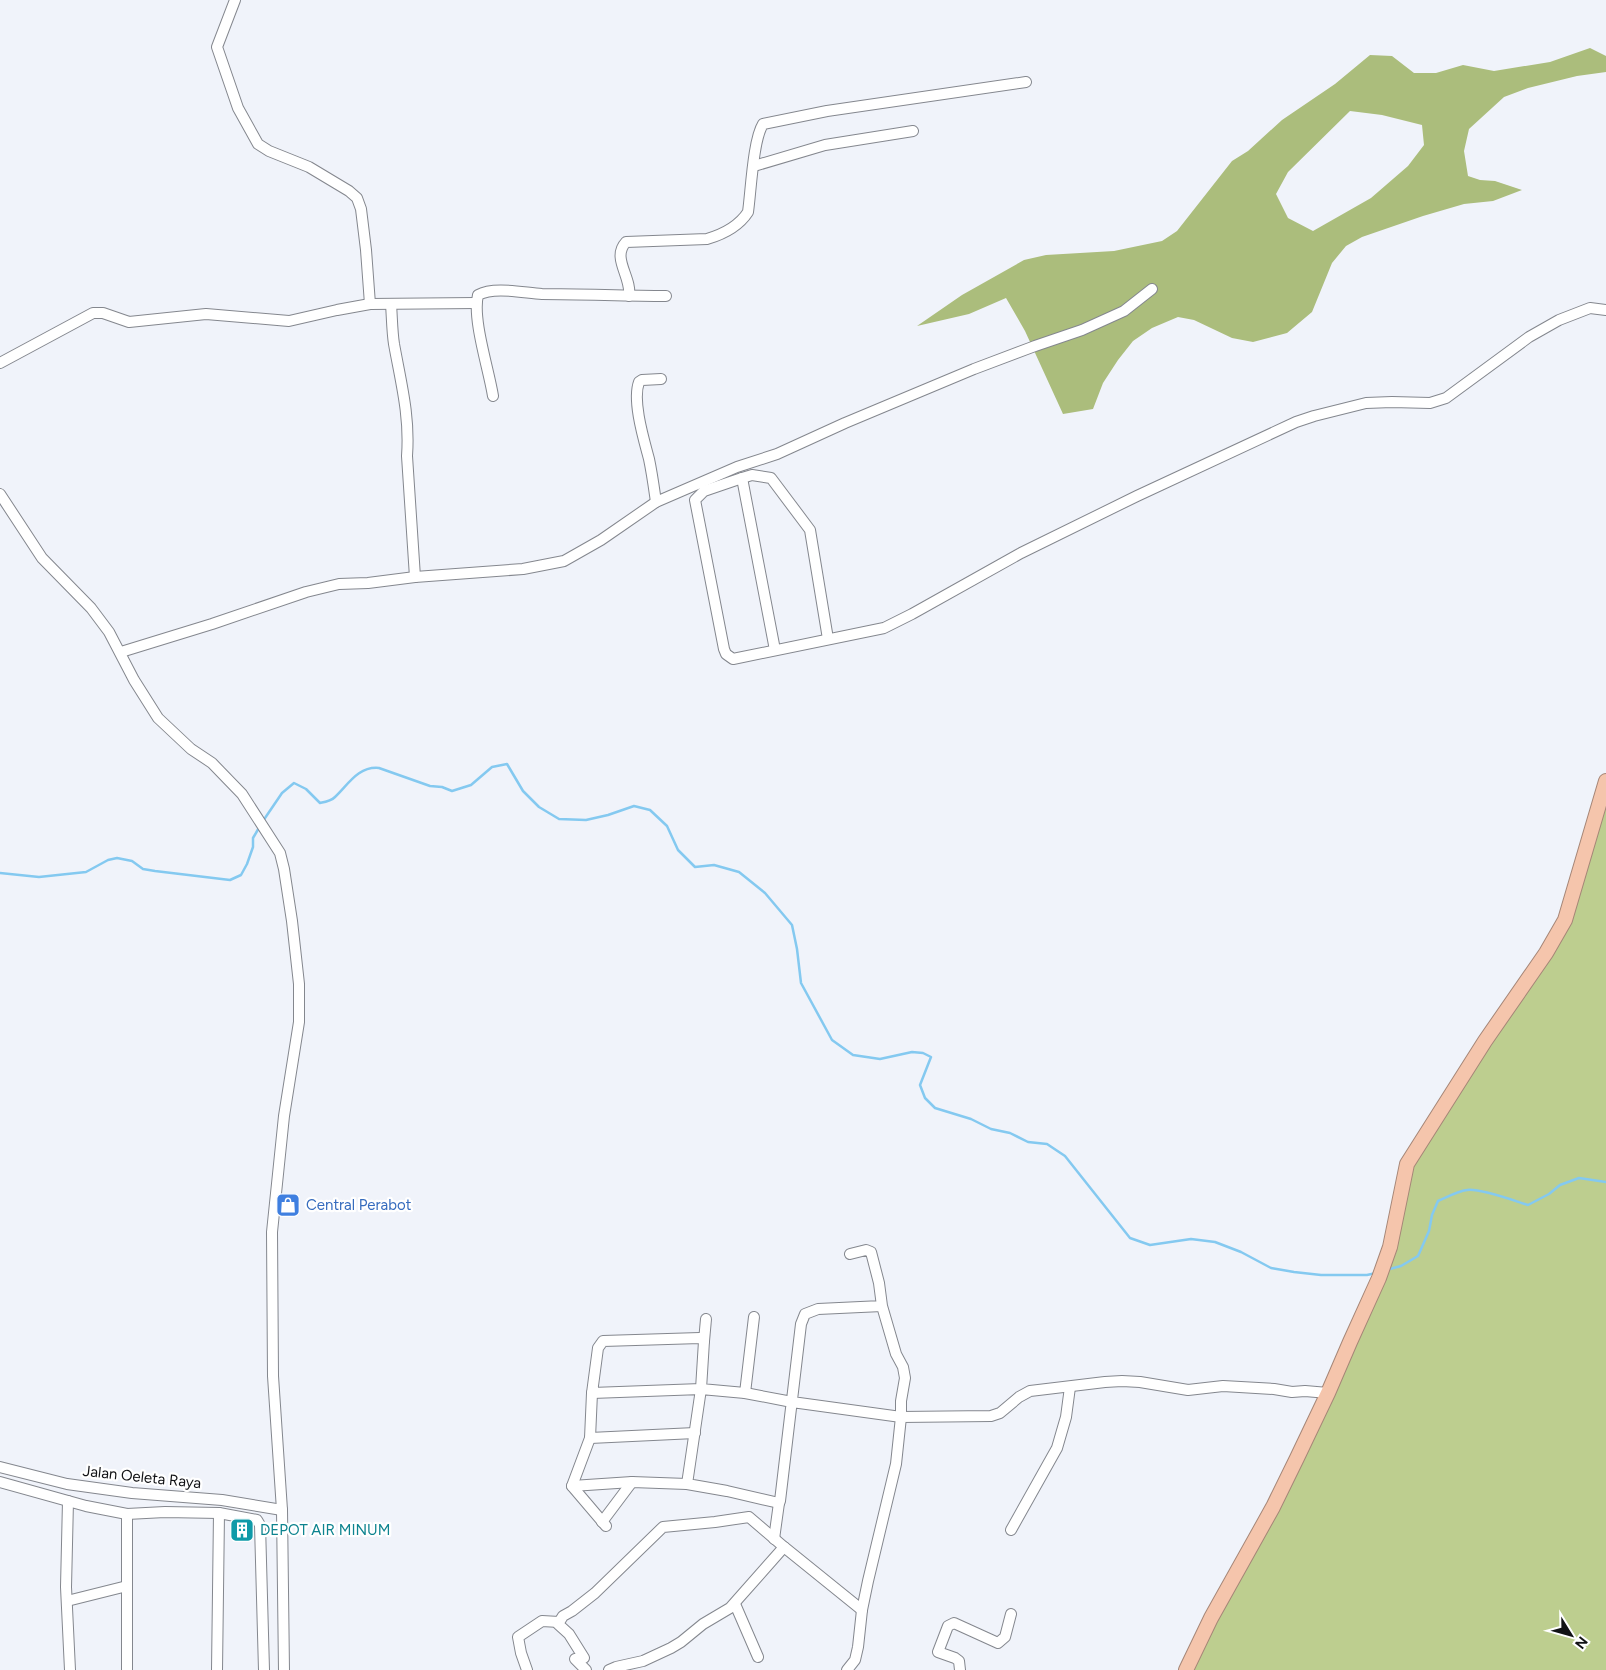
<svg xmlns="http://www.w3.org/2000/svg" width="1606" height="1670" font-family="Figtree,sans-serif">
	<rect width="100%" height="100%" fill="#f0f3fa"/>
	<path fill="#bdce8f" d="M1606,801V1670H1192L1208,1635L1321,1420L1396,1253L1410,1173L1409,1164L1562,936Z"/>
	<path fill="#abbd7c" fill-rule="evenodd" d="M1590,48L1606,56V72L1577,76L1528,88L1504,97L1469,129L1464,151L1468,176L1480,180L1495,181L1522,190L1493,201L1464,204L1423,216L1362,237L1346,246L1332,263L1312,312L1287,333L1253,342L1232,338L1194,320L1178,317L1152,328L1133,341L1118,360L1103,383L1093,409L1063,414L1025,331L1006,298L969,314L917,326L962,295L1024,260L1046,255L1114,251L1162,241L1177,231L1232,161L1248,151L1282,120L1335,84L1370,55L1392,56L1414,73H1436L1463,65L1494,71L1550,62ZM1350,111L1382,115L1422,125L1424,145L1408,166L1371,198L1313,231L1288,218L1276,194L1288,172Z"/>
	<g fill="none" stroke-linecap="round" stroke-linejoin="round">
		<g stroke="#84c9f0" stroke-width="2.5">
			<path d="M263,821L282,793L294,783L306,789L320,803C325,802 331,801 335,797C348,785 358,766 379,768L430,786L442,787L452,791L471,785L492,767L507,764L523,791L539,807L559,819L586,820L608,815L634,806L650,810L667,826L678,850L695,867L714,865L739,872L765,893L792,925L797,949L801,983L832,1040L853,1055L880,1059L912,1052L923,1053L931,1057L920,1085L925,1098L935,1108L971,1119L991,1129L1010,1133L1028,1142L1047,1144L1065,1156L1130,1238L1150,1245L1191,1239L1215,1242L1241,1252L1271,1268L1294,1272L1321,1275H1367L1376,1273"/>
			<path d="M0,873L39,877L86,872L108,860L117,858L132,861L143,869L155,871L230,880L241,875L247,864L253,847V838L260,826"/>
			<path d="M1386,1270L1401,1266L1418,1256L1429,1231L1432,1215L1438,1201C1447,1197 1458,1191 1467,1190C1480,1188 1515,1201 1528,1205L1549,1194L1560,1185L1579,1178L1606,1182"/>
		</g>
		<g stroke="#84878e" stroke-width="12">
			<g id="minor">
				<path d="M235,0L217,47L238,108L258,144L269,151L309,167L349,191L357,198L361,209L366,250L370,304"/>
				<path d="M754,166L825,145L913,131"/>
				<path d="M629,296C632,277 611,258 626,242L707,239C724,234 739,226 748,212C751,191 753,140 763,124L827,111L1026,82"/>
				<path d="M391,304C392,317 392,331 394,344C401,383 410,416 407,456L415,577"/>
				<path d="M0,363L93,313H103L129,322L206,314L289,321L337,310L370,304L476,303"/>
				<path d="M493,396C489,370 472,319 478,295C494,286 524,293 542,294C584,294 625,296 666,296"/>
				<path d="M742,478L704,491L695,500L724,649L726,654L733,659L884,628L912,614L1021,553L1137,496L1296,422L1314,416L1366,403L1392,402L1430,403L1446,398L1529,337L1559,320L1590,308L1606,310"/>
				<path d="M0,494L42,558L91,608L109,632L134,680L158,718L191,749L212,763L242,794L280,853L284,869L292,921L299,984V1022L284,1116L272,1232L273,1376L282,1510L284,1670"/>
				<path d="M656,502C654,488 652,473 649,459C644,440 632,401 639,382L642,380L661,379"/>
				<path d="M775,650L742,478L752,475L771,478L810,530L828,639"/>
				<path d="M121,652L212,624L306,592L339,584L368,583L415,577L523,569L564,561L601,540L656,502L737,467L777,454L845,423L974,369L1035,346L1082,330L1124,311L1152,289"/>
				<path d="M850,1254L866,1250L871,1252L879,1283L882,1306L896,1354L903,1367L905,1378L901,1401V1417L792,1402L745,1393L701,1389L592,1393L598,1348L603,1341L700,1338L704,1341L701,1389L687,1484L727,1491L779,1503L780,1501L801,1324L805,1314L818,1309L882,1306"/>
				<path d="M704,1341L706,1319"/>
				<path d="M592,1393L590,1438L695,1433"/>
				<path d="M745,1393L754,1317"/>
				<path d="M590,1438L572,1486L606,1526"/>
				<path d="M0,1467L67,1484L132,1493L222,1500L282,1510"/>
				<path d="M0,1482L86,1506L127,1514L165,1512L219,1513L257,1520L260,1525L264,1670"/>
				<path d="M572,1486L632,1482L687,1484"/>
				<path d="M68,1501L66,1587L70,1670"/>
				<path d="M602,1522L632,1482"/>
				<path d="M1011,1530L1057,1448L1066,1417L1070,1387"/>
				<path d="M774,1539L779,1503"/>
				<path d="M67,1601L127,1586"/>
				<path d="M735,1604L758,1657"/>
				<path d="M127,1670V1514"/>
				<path d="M217,1670L219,1513"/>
				<path d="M527,1670L521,1653L518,1637L542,1621L559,1622"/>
				<path d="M586,1670L575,1659L584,1658L569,1634L558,1624L563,1616L572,1611L595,1593L663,1527L715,1522L749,1517L784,1547L862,1610"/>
				<path d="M609,1670L616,1667L643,1661L671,1648L681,1642L703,1624L730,1608L784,1547"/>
				<path d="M847,1670L855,1660L858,1647L862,1610L868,1581L896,1464L901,1417L991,1416L1000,1413L1019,1397L1030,1391L1105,1382L1122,1381L1140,1382L1188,1390L1223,1386L1274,1389L1292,1392L1305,1391L1328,1393"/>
				<path d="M960,1670L959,1661L955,1658L938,1652L948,1626L954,1623L998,1643L1005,1637L1011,1614"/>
			</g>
		</g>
		<g stroke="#a58677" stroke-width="16">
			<path id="highway" d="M1186,1670L1211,1618L1273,1507L1297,1458L1328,1393L1350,1342L1379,1278L1390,1247L1407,1164L1485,1041L1546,953L1565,920L1606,781"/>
		</g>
		<use href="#minor" stroke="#fff" stroke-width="10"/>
		<use href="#highway" stroke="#f5c5ac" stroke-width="14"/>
	</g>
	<defs>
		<g id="shop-square" transform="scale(1.25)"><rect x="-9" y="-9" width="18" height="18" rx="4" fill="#3f7fe0" stroke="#fff"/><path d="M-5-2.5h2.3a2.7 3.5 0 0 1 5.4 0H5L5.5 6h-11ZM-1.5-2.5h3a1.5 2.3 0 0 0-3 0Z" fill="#fff"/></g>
		<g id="building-square" transform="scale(1.25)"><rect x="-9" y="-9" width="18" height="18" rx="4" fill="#0f9aa8" stroke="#fff"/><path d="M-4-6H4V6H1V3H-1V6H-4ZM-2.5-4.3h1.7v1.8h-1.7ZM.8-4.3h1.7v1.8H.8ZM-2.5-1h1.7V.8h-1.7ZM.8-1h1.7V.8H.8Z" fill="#fff"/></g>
	</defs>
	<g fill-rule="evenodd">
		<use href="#shop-square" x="288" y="1205"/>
		<use href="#building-square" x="242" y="1530"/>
	</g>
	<g text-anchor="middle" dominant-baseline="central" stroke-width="4.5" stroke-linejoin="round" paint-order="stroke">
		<g font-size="15" fill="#366cbe" stroke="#fff" text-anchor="start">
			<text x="306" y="1205">Central Perabot</text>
		</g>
		<g font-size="15" fill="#111215" stroke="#fff">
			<text transform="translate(142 1477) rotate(6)">Jalan Oeleta Raya</text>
		</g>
		<g font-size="15" fill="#0d838f" stroke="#fff" text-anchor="start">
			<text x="260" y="1530">DEPOT AIR MINUM</text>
		</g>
	</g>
	<g transform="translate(1571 1635) rotate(127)" stroke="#ffffff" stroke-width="4" paint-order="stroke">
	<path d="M0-4L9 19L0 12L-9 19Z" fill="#111215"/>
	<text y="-8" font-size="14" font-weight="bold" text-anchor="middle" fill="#111215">N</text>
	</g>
</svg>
